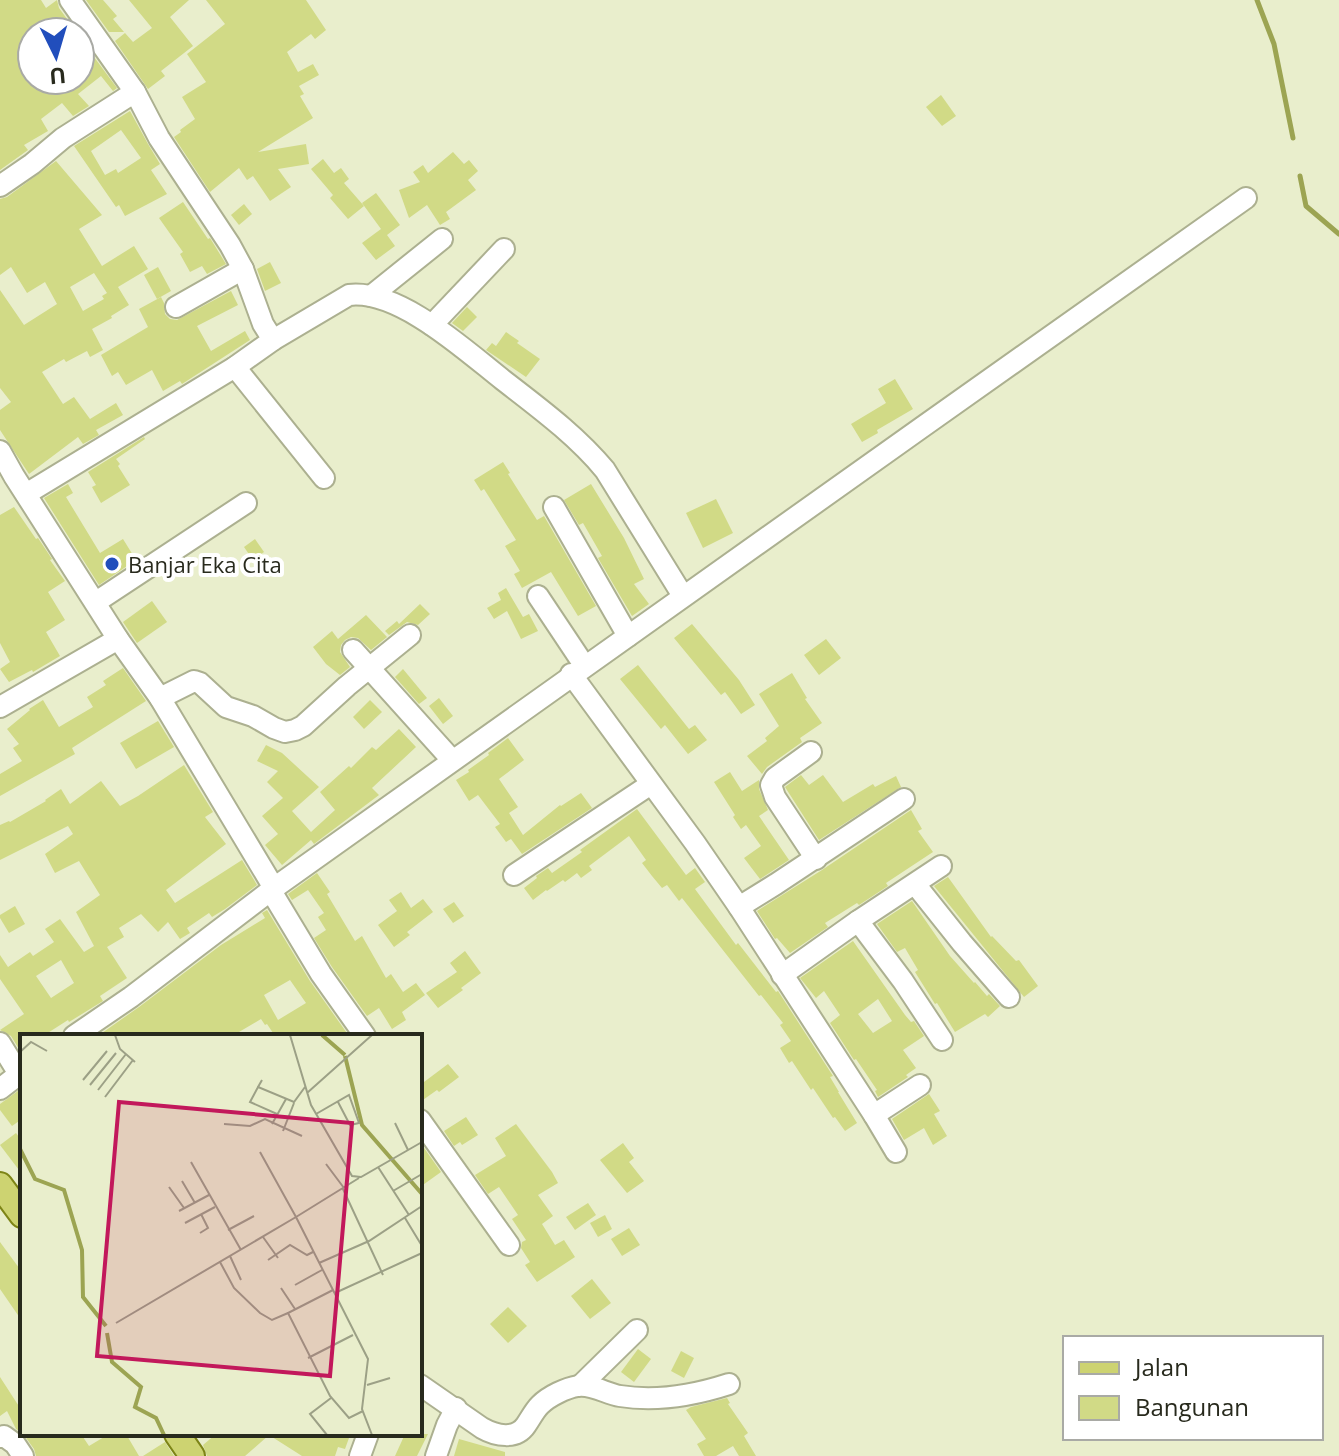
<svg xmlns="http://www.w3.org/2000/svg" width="1339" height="1456" font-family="'Open Sans',sans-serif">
	<rect width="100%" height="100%" fill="#e9eecc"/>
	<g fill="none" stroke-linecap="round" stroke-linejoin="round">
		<g stroke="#9ca452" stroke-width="5">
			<path d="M1257,0L1274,44L1293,138"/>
			<path d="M1300,176L1306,206L1339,234"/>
		</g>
	</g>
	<g fill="#d1da86" fill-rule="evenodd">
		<path d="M0,0H41L46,8L57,0L59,8L70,23L59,32H32V80H52L59,88L69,80H80V72L83,69L81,67L94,57L117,88L113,91L101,76L78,94L89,106L73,116L62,103L41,119L48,131L24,145L28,150L0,170Z"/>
		<path d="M86,0H103L117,16L113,19L124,32H109Z"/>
		<path d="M129,0H189L170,17L193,46L161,71L165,76L148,89L115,41L125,33L133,42L152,28Z"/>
		<path d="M206,0H306L326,30L315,39L311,34L287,52L298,72L313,64L319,75L299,86L304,94L300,96L313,118L258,152L306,144L309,164L278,169L291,187L270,201L253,176L247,180L239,168L210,192L174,137L181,132L180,130L195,119L182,97L206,82L187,54L225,24Z"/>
		<path d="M941,95L956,116L942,126L926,107Z"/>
		<path d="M130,111L148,144L160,164L151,170L167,194L125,216L119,205L116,207L74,146ZM121,130L141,158L118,173L116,169L105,175L91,151Z"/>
		<path d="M453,152L464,164L469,160L478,171L468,180L476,190L446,212L450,219L440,225L427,205L409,218L399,190L420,182L413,172L423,165L428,173Z"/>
		<path d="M323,159L334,173L341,168L349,179L344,183L364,206L348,219L330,198L333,195L311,169Z"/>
		<path d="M56,161L102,215L79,229L102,266L134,246L148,269L118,287L129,305L111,316L112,318L92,329L103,350L90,357L87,351L66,362L64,359L42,372L63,404L74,397L90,419L116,403L123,415L96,430L99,435L83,444L78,437L29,474L0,430V410L11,402L0,388V290L24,325L57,304L45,282L27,293L11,267L0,275V199L7,197ZM94,273L107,293L102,296L104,299L83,311L70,287Z"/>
		<path d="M376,193L400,225L387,235L395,246L376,260L362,243L381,229L362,203Z"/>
		<path d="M183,202L208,239L210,238L226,264L207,274L202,266L190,272L180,254L183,252L159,218Z"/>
		<path d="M244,204L252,214L239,225L231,215Z"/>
		<path d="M270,262L281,283L265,291L257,269Z"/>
		<path d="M158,267L171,291L157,299L144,275Z"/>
		<path d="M231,291L238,305L197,326L211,351L245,331L250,340L182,384L180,381L163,391L152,370L126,385L118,372L112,376L101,355L148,327L139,309L161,297L164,303L165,314L170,319L177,320Z"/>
		<path d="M467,307L477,317L463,331L452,323Z"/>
		<path d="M506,332L519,341L517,343L540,359L526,377L486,350L492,343L496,346Z"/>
		<path d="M895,379L913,409L877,430L878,433L862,442L851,424L886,403L878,389Z"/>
		<path d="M144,437L145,439L116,459L120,464L118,466L130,485L101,503L92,487L96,485L88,472Z"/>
		<path d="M503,462L510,473L508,474L537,520L544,516L596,606L578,616L551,572L522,588L514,574L520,571L505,546L516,540L484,489L481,491L474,480Z"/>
		<path d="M68,484L73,493L66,497L100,553L123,539L136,560L99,585L44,498Z"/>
		<path d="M591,484L624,538L644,579L634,584L649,604L632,616L598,558L602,556L583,523L579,525L564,500Z"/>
		<path d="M716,499L733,533L703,548L686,513Z"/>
		<path d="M14,507L36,539L38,538L52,559L50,560L65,581L48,592L65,620L46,632L60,656L33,672L32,670L9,682L0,669L10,662L0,643V515Z"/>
		<path d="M255,539L264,552L253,560L244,547Z"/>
		<path d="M506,588L523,617L529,614L538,631L521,639L507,611L494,619L487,608L501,600L498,593Z"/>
		<path d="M152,601L167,622L137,643L123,622Z"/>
		<path d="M420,604L430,614L418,625L407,622L389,635L385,631L397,621L399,624Z"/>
		<path d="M366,615L387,637L371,650L358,638L351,637L345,640L341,645L340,652L350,667L340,675L326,664L313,647L332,631L338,639Z"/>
		<path d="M692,624L739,680L755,705L741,714L725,692L721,695L674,638Z"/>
		<path d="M826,639L841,658L819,675L804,655Z"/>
		<path d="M638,665L689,729L695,725L707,740L688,754L665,725L661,729L620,679Z"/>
		<path d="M123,668L146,701L72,748L75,754L0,796V774L22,761L13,748L19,744L7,729L30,710L29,709L43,700L59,727L93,707L87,697L106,685L103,681Z"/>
		<path d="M403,669L427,698L419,704L395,677Z"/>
		<path d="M792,673L807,698L805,699L822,723L800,738L802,742L767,767L762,774L747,756L767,741L765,738L779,726L759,694Z"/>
		<path d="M439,698L453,716L443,724L429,706Z"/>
		<path d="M370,700L382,712L364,729L353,717Z"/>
		<path d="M158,721L174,747L136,769L120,743Z"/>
		<path d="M399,729L416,747L372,788L379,795L314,844L311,840L282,865L265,845L278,834L262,816L283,798L267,782L278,771L257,761L266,745L282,753L319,787L292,811L311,832L335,810L320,792L349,766L351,768L372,747L376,750Z"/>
		<path d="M508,738L524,760L499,779L518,807L509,813L523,835L560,805L561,806L581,793L592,808L522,854L511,839L506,842L495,827L500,824L478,795L469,801L456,780L469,772L468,770L489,755L488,753Z"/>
		<path d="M184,765L213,812L205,817L226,844L166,890L175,903L242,860L257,885L225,909L212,917L209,913L187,928L190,933L180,939L168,922L158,932L141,914L119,928L124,937L107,947L127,978L100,996L103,1001L69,1022L68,1020L43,1036H22V1054L11,1036L0,1030L24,1014L0,979V955L8,967L30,952L33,956L54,942L45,929L60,919L84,952L94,946L76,912L100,895L79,861L55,873L45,854L73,834L68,826L0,860V825L9,821L10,822L46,801L45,800L61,789L70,804L101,781L120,806L138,796ZM61,960L74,983L51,998L36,976Z"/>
		<path d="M730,772L742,791L759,780V789L768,810L759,816L789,860L760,879L744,858L761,846L746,825L741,829L733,817L735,815L714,782Z"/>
		<path d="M801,775L809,785L823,775L843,802L873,784L875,787L896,776L901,787L819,840L785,787Z"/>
		<path d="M637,809L686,875L695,868L705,882L695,889L736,945L738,943L776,992L778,991L833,1076L830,1077L839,1092H838L857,1123L845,1131L835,1117L833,1118L813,1088L811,1090L792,1061L789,1063L780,1048L791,1041L780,1025L783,1023L761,995L759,996L682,898L679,901L667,885L662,888L652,876L642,863L646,860L629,836L589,866L592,870L581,878L577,873L565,882L563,880L547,891L546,890L533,900L524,888L537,878L536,876L548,868L552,873L582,852L580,850Z"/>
		<path d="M911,810L922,829L918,831L933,852L886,883L888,886L859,905L857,903L825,923L828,927L790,953L777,938L775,939L757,911L822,870Z"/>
		<path d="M317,873L330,892L327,894L355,941L362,936L386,978L391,974L403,992L416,983L425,995L402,1012L406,1020L392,1029L379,1008L367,1016L332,967L314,938L326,930L318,917L324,913L308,890L292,900L288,894Z"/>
		<path d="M948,877L991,937L992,936L1016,961L1019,960L1038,986L1024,997L934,886Z"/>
		<path d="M401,892L411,908L423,899L433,912L407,932L410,935L394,947L378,925L397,911L389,900Z"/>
		<path d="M912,901L950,956L974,983L975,982L987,996L989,994L1000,1006L988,1017L985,1014L955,1032L937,1003L935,1004L915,972L918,970L905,948L897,952L877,924Z"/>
		<path d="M454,902L464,916L453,923L443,909Z"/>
		<path d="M15,906L25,924L9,933L0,918V915Z"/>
		<path d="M267,910L310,981L349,1036H275L267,1024L265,1025L261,1019L239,1032L242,1036H104L102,1033L139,1007L221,945L265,918L262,913ZM290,980L306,1003L278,1020L264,995Z"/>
		<path d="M853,941L905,1015L911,1022L914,1021L924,1036L903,1050L916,1068L906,1075L908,1077L878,1097L875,1091L877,1090L856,1059L854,1060L830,1023L840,1015L824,991L816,998L800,978ZM878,999L892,1021L873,1033L858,1014Z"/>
		<path d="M465,951L481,973L461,988L463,990L438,1008L426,993L457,972L450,963Z"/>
		<path d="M448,1064L459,1077L439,1092L437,1090L420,1102V1085Z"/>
		<path d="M22,1088V1119L12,1126L0,1110V1104Z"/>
		<path d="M929,1094L940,1111L934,1114L947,1136L933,1145L924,1128L904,1140L892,1119Z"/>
		<path d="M466,1117L478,1135L462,1145L460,1142L454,1146L444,1131Z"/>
		<path d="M516,1124L552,1172L558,1183L538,1195L553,1216L542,1224L555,1245L564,1240L575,1257L537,1282L525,1265L530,1262L521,1248L522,1242L526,1240L512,1219L518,1215L499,1187L488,1194L475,1175L506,1156L495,1138Z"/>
		<path d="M16,1133L22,1141V1174L0,1145Z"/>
		<path d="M623,1143L634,1158L629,1162L644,1181L627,1193L600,1160Z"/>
		<path d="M422,1145L441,1172L420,1187V1146Z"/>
		<path d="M588,1203L596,1215L575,1230L566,1217Z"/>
		<path d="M605,1215L612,1229L598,1237L590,1223Z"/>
		<path d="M629,1228L640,1245L622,1256L611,1239Z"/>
		<path d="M0,1242L22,1272V1321L0,1289Z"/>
		<path d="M592,1279L611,1303L590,1319L571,1296Z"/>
		<path d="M508,1307L527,1326L508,1343L490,1324Z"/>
		<path d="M638,1349L651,1359L634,1382L621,1372Z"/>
		<path d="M681,1351L694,1358L684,1378L671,1371Z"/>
		<path d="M0,1377L22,1411V1433L16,1429L7,1411L0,1416Z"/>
		<path d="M727,1398L730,1403L728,1404L748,1433L744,1436L756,1456H739L733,1446L716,1456H704L697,1444L706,1439L686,1410L691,1407Z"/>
		<path d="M26,1434H81L89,1446L109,1434H126L139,1456H36L34,1449L24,1435Z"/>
		<path d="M216,1434H335L349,1438L345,1449L338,1447L335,1456H302L269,1435L245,1456H207L203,1445Z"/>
		<path d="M405,1434H428L417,1456H395Z"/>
		<path d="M459,1439L505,1452V1456H454Z"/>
		<path d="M165,1442L174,1456H143Z"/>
	</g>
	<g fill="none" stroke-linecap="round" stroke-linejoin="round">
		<g stroke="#acb090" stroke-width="24">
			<g id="minor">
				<path d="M0,186L32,164L63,138L135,92"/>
				<path d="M371,296L442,239"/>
				<path d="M176,307L243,269"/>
				<path d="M432,325L504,249"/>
				<path d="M273,340L349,295C399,289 466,351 503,380C539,408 576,435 605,470L683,596"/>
				<path d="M235,367L324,478"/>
				<path d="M0,451L14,476L118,639L160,698L274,888L131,997L74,1036"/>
				<path d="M26,494L235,367L273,340L263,324L243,269L230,245L159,138L135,92L70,0"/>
				<path d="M554,507L628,636"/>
				<path d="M538,596L584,665"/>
				<path d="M96,602L246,503"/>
				<path d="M353,650L452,760"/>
				<path d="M571,674L695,843L739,907L874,1115L896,1152"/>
				<path d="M160,698L194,681L200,683L226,707L253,716L274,728L285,732L295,730L303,726L347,686L410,635"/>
				<path d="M0,707L118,639"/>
				<path d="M811,752L775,778L771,785L775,797L816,859"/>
				<path d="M514,875L651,784"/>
				<path d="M915,884L962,943L1009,997"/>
				<path d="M274,888C596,656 922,428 1246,198"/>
				<path d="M271,891L321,974L365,1036"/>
				<path d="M739,907L776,884L904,799"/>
				<path d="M858,921L903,981L942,1040"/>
				<path d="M782,975L858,921L941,866"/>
				<path d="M0,1043L19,1074"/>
				<path d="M0,1089L22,1072"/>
				<path d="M874,1115L920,1085"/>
				<path d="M420,1120L509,1245"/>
				<path d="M420,1385L482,1428C496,1436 516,1440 526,1425C531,1418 534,1411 540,1405C549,1396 566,1388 578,1386C592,1384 607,1394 620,1396C656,1402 695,1395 729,1384"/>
				<path d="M581,1385L637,1330"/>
				<path d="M0,1437L4,1436L15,1444L23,1456"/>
				<path d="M360,1456L368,1434"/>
				<path d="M436,1456L447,1425L456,1408"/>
			</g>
		</g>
		<g stroke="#7d8416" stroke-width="28">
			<g id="major">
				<path d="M0,1185L22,1215"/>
				<path d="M177,1434L192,1456"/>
			</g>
		</g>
		<use href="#minor" stroke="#fff" stroke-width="20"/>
		<use href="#major" stroke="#cdd371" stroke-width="24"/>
	</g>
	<circle fill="#214ebc" stroke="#fff" stroke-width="3" cx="112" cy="564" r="8"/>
	<g text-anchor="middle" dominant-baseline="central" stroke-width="8" stroke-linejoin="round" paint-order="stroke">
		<g font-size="22" fill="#282a1d" stroke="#fff" text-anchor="start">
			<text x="128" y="564">Banjar Eka Cita</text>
		</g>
	</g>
	<g transform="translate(20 1034)">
		<rect width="402" height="402" fill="#e9eecc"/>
		<path fill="none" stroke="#9ca452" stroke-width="4" d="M302,1L325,21M325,22L342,91L402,160M0,115L15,145L44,156L62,216L63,263L86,292M87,299L92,328L121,353L115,373L136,384L144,401"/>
		<path fill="none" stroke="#9ca086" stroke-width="2" d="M95,1L100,15L115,28M270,1L291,71L332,142L341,143L402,108M0,18L11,8L27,17M63,46L87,17M242,46L238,53L274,68L285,53M70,51L96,19M238,53L230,68L257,80M78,56L106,20M287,59L352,1M85,63L113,26M296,80L329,61L339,89L330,91L318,68M375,89L388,116M204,90L230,92L245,85L282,102M252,90L266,65M263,97L274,69M240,118L276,183M171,128L221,216M306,130L324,154M358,133L389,181M339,144L276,183L348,325L342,375L352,401M162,147L175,169M149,153L164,174M323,155L363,241M373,157L402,140M159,177L189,161M385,184L402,212M165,189L195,173M208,196L234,182M180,199L188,194L181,180M243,203L258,224M210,222L221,246M248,226L270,211L287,221L293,218M200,228L214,254L240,279L252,286L268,279M299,229L349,207L402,172M275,251L302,236M261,254L275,275M313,256L268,279L310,362L329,384L343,377M315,259L402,219M96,289L276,183M288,324L333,301M347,351L370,344M307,401L290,380L311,364"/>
		<path fill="#c2185b" fill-opacity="0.15" stroke="#c2185b" stroke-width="4" d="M99,68L332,89L310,342L77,322Z"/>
		<rect width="402" height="402" fill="none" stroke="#282a1d" stroke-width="4"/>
	</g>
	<rect x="1063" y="1336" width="260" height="104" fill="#ffffff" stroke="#a9aaa5" stroke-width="2"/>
	<rect x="1079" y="1362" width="40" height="12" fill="#cdd371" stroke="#a9aaa5" stroke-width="2"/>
	<text x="1135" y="1376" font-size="24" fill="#282a1d">Jalan</text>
	<rect x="1079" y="1396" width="40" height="24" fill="#d1da86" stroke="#a9aaa5" stroke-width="2"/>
	<text x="1135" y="1416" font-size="24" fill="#282a1d">Bangunan</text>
	<g transform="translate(56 56) rotate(175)"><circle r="38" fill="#ffffff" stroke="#a9aaa5" stroke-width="2"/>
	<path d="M0-6L14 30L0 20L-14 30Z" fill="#214ebc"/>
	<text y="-12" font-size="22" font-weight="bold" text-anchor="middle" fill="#282a1d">U</text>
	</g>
</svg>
